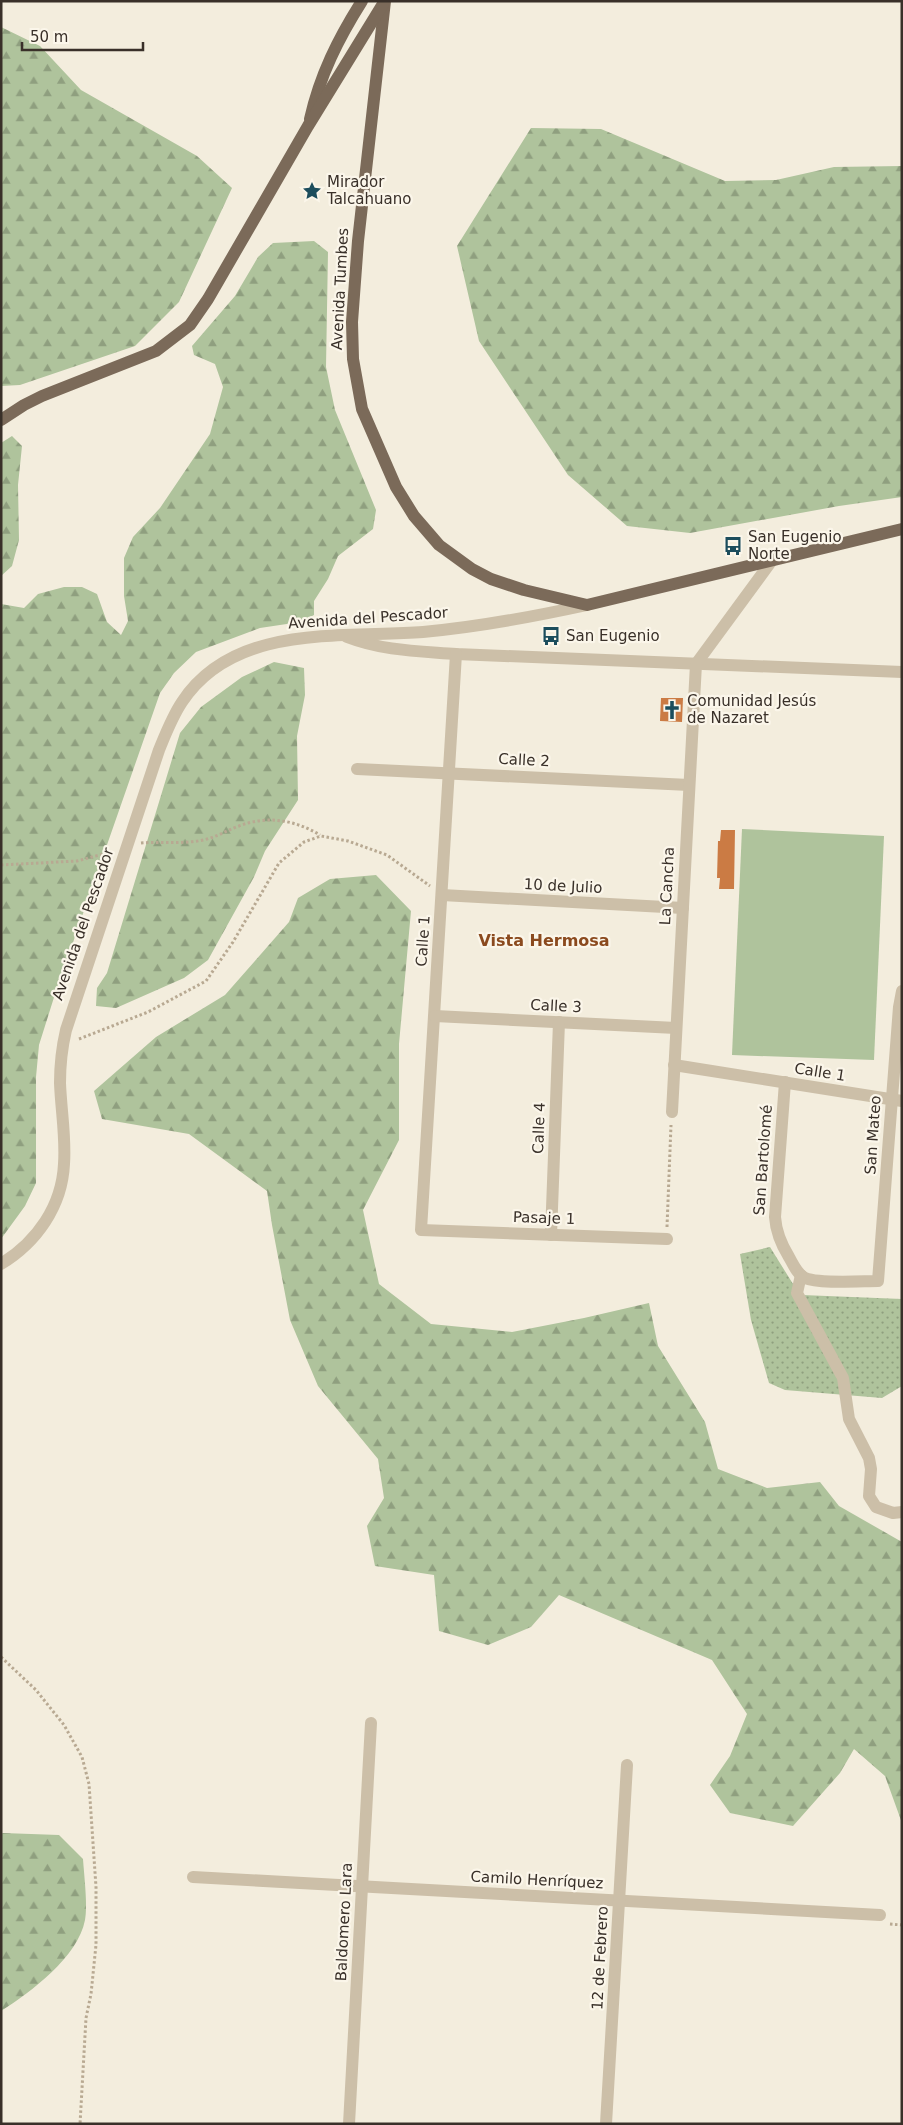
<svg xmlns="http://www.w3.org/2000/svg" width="903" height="2125" font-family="'DejaVu Sans',sans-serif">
	<defs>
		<pattern id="forest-firs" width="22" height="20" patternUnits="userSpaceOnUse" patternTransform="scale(1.25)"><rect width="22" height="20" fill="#afc39c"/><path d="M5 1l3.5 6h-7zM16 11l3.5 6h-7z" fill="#8f9f7f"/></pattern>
		<pattern id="park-dots" width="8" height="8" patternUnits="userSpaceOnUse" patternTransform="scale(1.25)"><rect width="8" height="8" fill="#afc39c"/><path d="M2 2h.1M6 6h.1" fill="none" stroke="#8f9f7f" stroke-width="1.8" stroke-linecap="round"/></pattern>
	</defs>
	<rect width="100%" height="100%" fill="#f3eddd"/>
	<g fill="url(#forest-firs)">
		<path d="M1,27L40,46L81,90L197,156L232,188L179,302L135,346L20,385L1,386Z"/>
		<path d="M531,128L601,129L725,181L776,180L834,167L902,166V497L839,506L690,533L627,526L568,475L479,341L457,246Z"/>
		<path d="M314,241L328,252L326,367L335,410L376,510L373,529L338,556L328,579L314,601V615L300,622L260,628L196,652L174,673L160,693L56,991L39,1045L36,1077V1183L25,1206L1,1239V604L24,608L38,594L64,587H82L97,594L107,622L121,635L128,621L124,596V558L133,537L160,508L210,434L223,387L215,364L194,355L192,346L235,296L258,257L273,243Z"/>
		<path d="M12,436L22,446L18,485L19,540L12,566L1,576V443Z"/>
		<path d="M274,662L304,668L305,695L297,736L298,800L265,851L254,877L208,960L184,978L116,1008L96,1006L97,988L107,973L180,733L201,707L242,677Z"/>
		<path d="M376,875L411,911L399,1044V1140L363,1210L379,1284L431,1324L512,1332L584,1318L649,1303L658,1346L705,1422L718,1469L767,1488L820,1482L839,1506L902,1542V1823L885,1776L854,1749L840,1773L793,1826L730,1813L710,1785L730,1756L747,1714L712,1660L559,1595L531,1627L488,1645L439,1631L434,1575L375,1566L367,1526L384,1498L378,1459L318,1386L290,1320L272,1225L267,1191L189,1134L102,1119L94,1091L156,1037L225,995L289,922L298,898L330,879Z"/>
		<path d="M3,1833L59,1835L83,1859C84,1874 88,1907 85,1920C78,1957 31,1992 1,2011V1834Z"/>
	</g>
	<path fill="url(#park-dots)" d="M770,1247L793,1284L802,1295L902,1299V1386L882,1398L785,1390L769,1383L751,1320L740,1254Z"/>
	<path fill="#afc39c" d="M742,829L884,836L874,1060L732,1055Z"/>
	<g fill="#cb7b44">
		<path d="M661,698H683L682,722L660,721Z"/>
		<path d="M721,830H735L734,889H719L720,878H717L718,841H720Z"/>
	</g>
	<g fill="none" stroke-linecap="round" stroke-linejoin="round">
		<g stroke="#b8a992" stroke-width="3" stroke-dasharray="2.5 2.5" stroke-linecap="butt">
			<path d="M141,843C163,841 185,845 207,839C218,836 228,830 239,826C267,815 295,820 320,835"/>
			<path d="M1,865L77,861L111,852"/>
			<path d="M79,1039L148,1012L206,981L233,942L279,863L304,842L321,836L348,841L387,855L430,886"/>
			<path d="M667,1227L671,1125"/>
			<path d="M1,1657L36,1690L64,1725L82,1757L89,1784L96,1887V1945L91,1994L86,2018L80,2124"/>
			<path d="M890,1924L902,1925"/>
		</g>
		<g stroke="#ccbfa8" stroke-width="12">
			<path d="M347,637C383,651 418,651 456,654L902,672"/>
			<path d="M456,654L421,1230L667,1239"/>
			<path d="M357,769L689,785"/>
			<path d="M442,895L683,908"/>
			<path d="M435,1016L676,1028"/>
			<path d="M674,1065L902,1101"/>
			<path d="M785,1082L775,1217C776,1232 781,1244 789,1257C793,1264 797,1274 805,1278C818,1284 862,1281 878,1281L899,1007L902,991"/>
			<path d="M672,1112L696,664L773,559"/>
			<path d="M551,1235L559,1022"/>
			<path d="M1,1264C37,1242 62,1206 64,1164C66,1137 61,1110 60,1083C60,1065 62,1047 66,1030L159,750C166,733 172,717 182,702C234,623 342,638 423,632C479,627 532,617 587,605"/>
			<path d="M801,1275L797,1293L843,1378L849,1419L869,1458L871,1469L869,1496L876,1507L893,1513L902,1512"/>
			<path d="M193,1877L880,1915"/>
			<path d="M349,2124L371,1723"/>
			<path d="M606,2124L627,1765"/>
		</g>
		<g stroke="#7b6a59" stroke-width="12">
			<path d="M385,1L358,241L352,322L353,359L362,409L396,487L414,516L439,545L472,569L491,579L524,590L587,605L902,529"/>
			<path d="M310,119C320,75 338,39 362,1"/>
			<path d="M1,420L24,405L42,396L156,351L190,325L208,299L308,126L383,4"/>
		</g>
	</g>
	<defs>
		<g id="sight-bare" transform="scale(1.5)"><path d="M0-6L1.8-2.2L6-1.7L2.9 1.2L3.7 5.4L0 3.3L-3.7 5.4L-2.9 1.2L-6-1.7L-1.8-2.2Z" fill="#1c4d5c" stroke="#fbf6ea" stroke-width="2.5" paint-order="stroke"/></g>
		<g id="bus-bare" transform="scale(1.5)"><path d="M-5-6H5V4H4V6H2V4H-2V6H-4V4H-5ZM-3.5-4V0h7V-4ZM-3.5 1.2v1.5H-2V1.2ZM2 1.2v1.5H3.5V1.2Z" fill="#1c4d5c" stroke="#fbf6ea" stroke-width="2.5" paint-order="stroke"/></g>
		<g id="church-bare" transform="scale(1.5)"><path d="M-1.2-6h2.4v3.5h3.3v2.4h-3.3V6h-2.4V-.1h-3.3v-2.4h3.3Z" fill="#1c4d5c" stroke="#fbf6ea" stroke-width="2.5" paint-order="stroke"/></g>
	</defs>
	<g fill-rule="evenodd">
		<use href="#sight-bare" x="312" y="191"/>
		<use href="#bus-bare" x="733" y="546"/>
		<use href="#bus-bare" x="551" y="636"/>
		<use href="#church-bare" x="672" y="710"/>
	</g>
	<g text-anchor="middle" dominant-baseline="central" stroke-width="4.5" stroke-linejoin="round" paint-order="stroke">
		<g font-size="15" fill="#393029" stroke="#fbf6ea" text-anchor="start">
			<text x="327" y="182">Mirador<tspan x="327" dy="17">Talcahuano</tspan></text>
			<text x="748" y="537">San Eugenio<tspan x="748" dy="17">Norte</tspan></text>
			<text x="566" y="636">San Eugenio</text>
			<text x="687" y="701">Comunidad Jesús<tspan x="687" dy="17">de Nazaret</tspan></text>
		</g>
		<g font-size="15" fill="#393029" stroke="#fbf6ea">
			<text transform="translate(340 289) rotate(-87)">Avenida Tumbes</text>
			<text transform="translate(368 618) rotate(-4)">Avenida del Pescador</text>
			<text transform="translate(524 760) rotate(3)">Calle 2</text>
			<text transform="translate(563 886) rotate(3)">10 de Julio</text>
			<text transform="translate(667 886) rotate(-87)">La Cancha</text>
			<text transform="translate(83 924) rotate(-71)">Avenida del Pescador</text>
			<text transform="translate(423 941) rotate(-86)">Calle 1</text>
			<text transform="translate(556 1006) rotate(3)">Calle 3</text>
			<text transform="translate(820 1072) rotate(9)">Calle 1</text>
			<text transform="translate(539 1128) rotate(-88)">Calle 4</text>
			<text transform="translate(873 1135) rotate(-86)">San Mateo</text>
			<text transform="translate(763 1160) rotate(-86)">San Bartolomé</text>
			<text transform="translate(544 1218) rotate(2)">Pasaje 1</text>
			<text transform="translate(537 1880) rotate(3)">Camilo Henríquez</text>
			<text transform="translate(344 1922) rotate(-87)">Baldomero Lara</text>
			<text transform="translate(600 1958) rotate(-87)">12 de Febrero</text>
		</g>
		<g font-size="16" font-weight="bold" fill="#8b4a1e" stroke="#fbf6ea">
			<text x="544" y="940">Vista Hermosa</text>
		</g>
	</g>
	<rect width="903" height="2125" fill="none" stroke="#393029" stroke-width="5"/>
	<path d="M22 42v8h121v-8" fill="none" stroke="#393029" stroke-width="2.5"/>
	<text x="30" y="42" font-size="15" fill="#393029" stroke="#fbf6ea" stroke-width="4" paint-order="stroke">50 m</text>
</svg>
